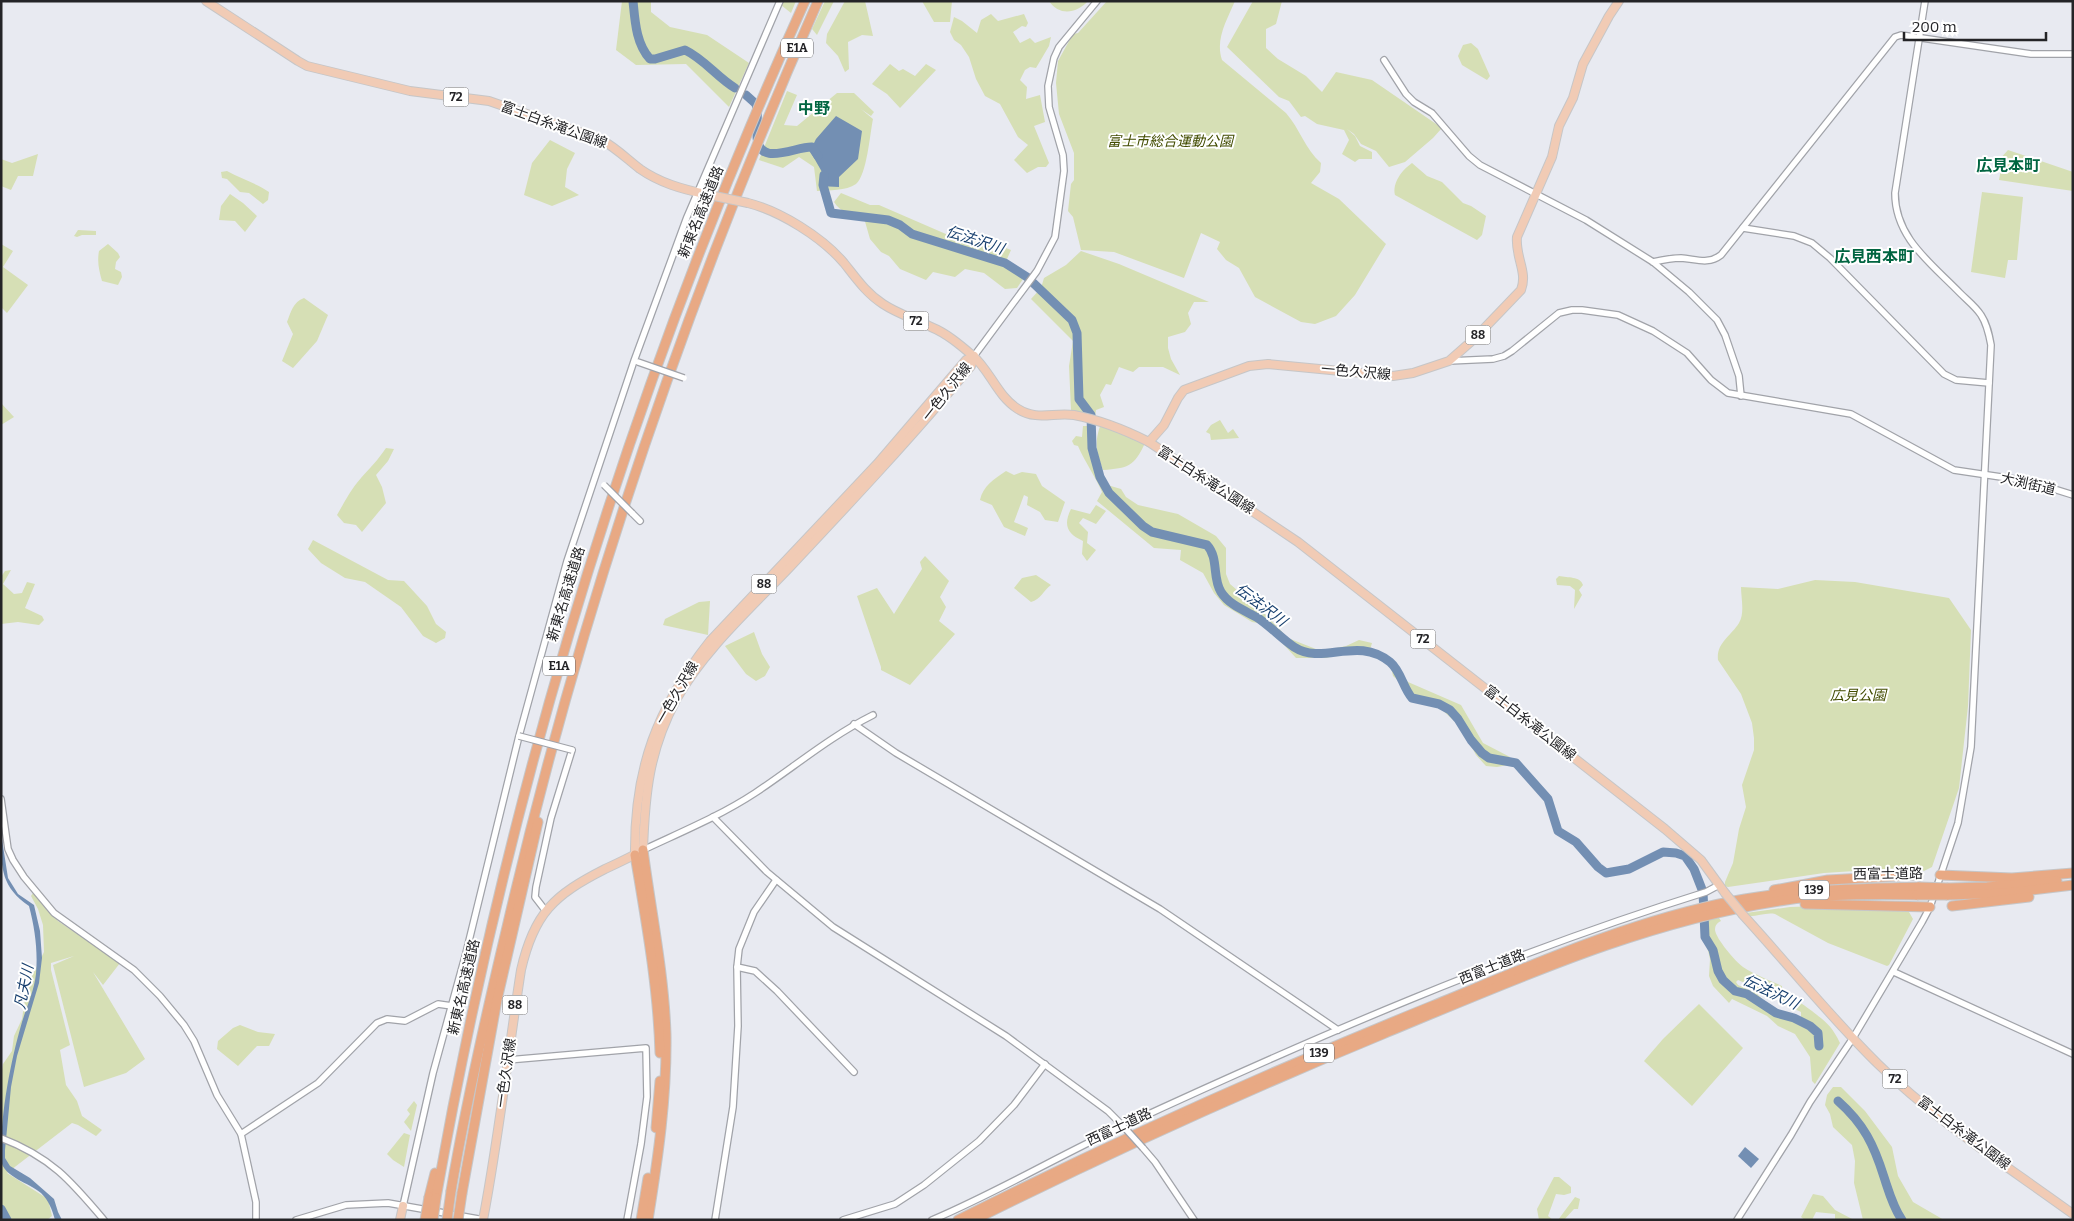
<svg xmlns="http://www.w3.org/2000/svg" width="2074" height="1221" font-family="Bitter,'Noto Sans JP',serif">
	<rect width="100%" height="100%" fill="#e8eaf1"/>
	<g fill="#d6dfb5">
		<path d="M622,1H651V12L670,27L707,35L749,63L729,107L686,64L636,65L616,50Z"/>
		<path d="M783,1H796L791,13L781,5Z"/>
		<path d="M825,1H834L817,35L812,29Z"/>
		<path d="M845,1H865L873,36L862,35L848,42L849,69L845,72L838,56L826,43L827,34Z"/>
		<path d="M922,1H952L950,22H934Z"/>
		<path d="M1049,1H1088C1076,14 1059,16 1049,1Z"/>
		<path d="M1107,1H1235C1227,20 1215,39 1222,60L1286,113C1300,129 1305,149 1321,163L1320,172L1311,183L1339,199L1386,244L1355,295L1336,316L1315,324L1301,322L1255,297L1239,268L1226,260L1217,249L1220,242L1201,233L1184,278L1114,252L1081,250L1073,217L1068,211L1071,184L1074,180V153L1059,114L1056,83L1058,61L1073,34L1078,33Z"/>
		<path d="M1253,1H1282L1276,24L1266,29V48L1278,59L1306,76L1322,92L1336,72L1372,80L1442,128L1433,138L1405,162L1389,167L1376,151L1361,144L1354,134L1347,129L1355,136L1360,146L1372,152V159H1359L1355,162L1342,154L1349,140L1344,130L1317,124L1305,116L1301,117L1289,101L1279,97L1227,47Z"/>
		<path d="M991,14L998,21L1024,14L1028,23L1026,27L1022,26L1013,32L1020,43L1030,38L1035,43L1051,37L1049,46L1036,68L1030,67L1025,70L1020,80L1027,87L1026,99L1040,95L1045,122L1034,126L1049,163L1046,167H1038L1027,173L1014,160L1028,145L1018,137L1000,104L985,96L976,79L969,57L961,45L954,40L950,32L954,17L962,21L977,33L981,20Z"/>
		<path d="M1471,43L1478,49L1490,76L1487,80L1462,65L1458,56L1463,45Z"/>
		<path d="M890,64L899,71L903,69L915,76L926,64L936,70L900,108L887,94L872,84Z"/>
		<path d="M787,91L797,95L784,125L797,126L837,93H854L874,112L871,116L861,109L873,119C870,133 867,175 856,184C846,191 829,190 817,191L814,167L799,157L783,168L759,160Z"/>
		<path d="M550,140L575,153L567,169L565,187L579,195L552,206L524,195L532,163Z"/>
		<path d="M2008,150L2073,172V191L1999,180L2002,163L1997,162Z"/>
		<path d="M38,154L33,176H18L11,190L1,186V159L12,163Z"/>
		<path d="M1412,163L1427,176L1442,182L1463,203L1471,206L1486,216L1482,235L1477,240L1395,195C1392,183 1402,170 1412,163Z"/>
		<path d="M227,171C241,179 256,183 269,192L268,200L263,204L249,193L240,192L227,179L222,178L221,172Z"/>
		<path d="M1982,192L2023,197L2017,260H2008L2005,278L1971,272Z"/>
		<path d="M841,193L870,205H879L962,241L978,237L1011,250L1007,259L1008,267L1018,271L1023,279L1017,288L1005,289L984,273L965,269L955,277L933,272L926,280L900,269L889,256L881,252L870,239L864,218C853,216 840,212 834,202Z"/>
		<path d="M230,194L243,203L257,216L245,232L235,221L219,220L221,206Z"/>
		<path d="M78,230L96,231V235H82L77,237L74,236Z"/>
		<path d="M1,244L13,251L3,267L28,285L7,313L1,307Z"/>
		<path d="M108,244L118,253L120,257L116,262L115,269L121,272L122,277L118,285L102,281C99,270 97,262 99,251Z"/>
		<path d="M1081,251L1119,264L1209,302H1194L1188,313L1191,324L1185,332L1168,337V348L1171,359L1180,375L1163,367H1139L1133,372L1119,367L1111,385L1106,384L1100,395L1104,407L1096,410L1095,417L1071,410L1069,366L1073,341L1031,299L1041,288L1044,278L1066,265Z"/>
		<path d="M304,298L328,315L317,341L293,368L282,361L293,334L287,322C291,312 293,302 304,298Z"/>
		<path d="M1,403L14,417L1,425Z"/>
		<path d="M1220,420L1228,433L1233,429L1239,438L1211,440L1210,434L1206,432L1211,425Z"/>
		<path d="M1083,426H1094L1090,448L1104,484L1121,489L1126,497L1138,505L1178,514L1216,536L1226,548V574L1230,584L1264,613L1288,638L1321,651L1346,646L1359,640L1372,643L1369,653L1354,651L1326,658H1296L1274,634L1258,623L1252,622L1224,605L1214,593L1203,573L1180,560L1181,550L1154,548L1097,501L1102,492C1095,476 1085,462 1078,446L1074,445L1072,441L1076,436L1082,437Z"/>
		<path d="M1100,426L1118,431L1145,443C1134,467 1128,468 1103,470C1097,452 1094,445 1100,426Z"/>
		<path d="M386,448L394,449L388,461L376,475L382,487L386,503L362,532L356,525L344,523L337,515C344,503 351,489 361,478C370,468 378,460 386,448Z"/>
		<path d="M1006,471L1014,475L1022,472L1036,474L1042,486L1065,502L1058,522L1045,520L1040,512L1027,505L1028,497L1024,495L1014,522L1028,528L1025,536L1004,527L992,505L980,500C983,486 994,479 1006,471Z"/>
		<path d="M1096,505L1106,511L1096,524L1083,518L1079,523L1088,532L1087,543L1096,550L1087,561L1082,554L1083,541C1067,534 1063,525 1071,509L1090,514Z"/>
		<path d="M313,540L388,580L404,581L427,606L436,624L446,632L445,638L436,643L423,636L401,607L365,582L345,578L321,563L308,549Z"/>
		<path d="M925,556L949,581L940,597L946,607L939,621L955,634L910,685L881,670V667L857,596L877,588L894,614L922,569L920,562Z"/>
		<path d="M11,570L3,584L14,594L22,593L27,582L35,584L25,608L42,616L44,620L39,625L18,622L1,624V577L5,571Z"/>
		<path d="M1036,575L1051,585C1043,591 1041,599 1031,602L1014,588L1022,578Z"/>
		<path d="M1559,576C1568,578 1580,576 1583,585L1579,590L1582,595L1574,609L1575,590L1570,586L1557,585L1556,579Z"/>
		<path d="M1815,580L1855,582L1949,598L1971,630L1968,706L1959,788L1932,867L1924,871L1917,867L1824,873L1728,887L1725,886V882L1733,863L1739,829L1746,807L1742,785L1754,750V738L1752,723L1741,694L1718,660C1716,643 1731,636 1739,623C1745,613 1741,598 1741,587L1778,589Z"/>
		<path d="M710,601L708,635L663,625L665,619L699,602Z"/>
		<path d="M754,632L762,654L770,667L765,676L756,681L746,674L725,646Z"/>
		<path d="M1390,663L1396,667L1408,682L1461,705L1483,743L1510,757L1508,765L1497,767L1486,766L1476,755L1461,727L1441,709L1411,700L1403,685L1393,676Z"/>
		<path d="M33,893L58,921L120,963L103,985L93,972L145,1059L126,1073L84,1087L53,965L74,956L51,963V970L70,1045L60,1050L66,1085L77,1101L82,1116L102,1130L96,1136L78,1125L72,1123L7,1173L48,1199L52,1216L47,1220H8L1,1206V1075L3,1064L12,1051L14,1036L22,1019L27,986L44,952L43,925L38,909L31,896Z"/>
		<path d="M1820,906L1901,908L1909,912L1913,919L1889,965L1887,966L1828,943L1775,914C1766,912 1757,917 1747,916L1746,913L1790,907Z"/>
		<path d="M1719,918L1721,921C1717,923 1715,925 1715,930C1716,939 1736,962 1743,967C1755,975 1769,980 1782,986V991L1761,990L1738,980L1736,982L1738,985L1756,993L1775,1011L1796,1019L1801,1017V1012L1784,1004L1781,997C1795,998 1801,1003 1812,1011C1826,1022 1832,1026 1840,1043L1815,1084L1812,1081L1810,1057L1795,1034L1778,1026L1767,1016L1732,999L1729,1003L1713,986L1709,976L1710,959L1701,921Z"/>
		<path d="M1699,1004L1743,1048L1692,1106L1644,1061L1663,1039Z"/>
		<path d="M240,1025L258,1032L275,1034L269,1046H257L238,1066L217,1049L218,1041L233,1028Z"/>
		<path d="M1833,1087H1841L1865,1111L1892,1147L1898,1176L1913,1202L1944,1220H1863L1854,1183L1855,1161L1852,1145L1833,1127L1830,1114L1825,1105L1827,1095Z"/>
		<path d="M414,1101L417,1105L411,1131L404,1122L410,1114L407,1110Z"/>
		<path d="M404,1133L410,1135L404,1167L393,1160L387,1154Z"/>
		<path d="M1554,1177H1559L1571,1187V1193L1564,1195L1556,1194L1548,1216L1553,1220H1539L1537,1209Z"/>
		<path d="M1813,1194L1823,1196L1835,1210L1854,1220H1835V1214L1816,1212L1812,1220H1805L1801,1217Z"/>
		<path d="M1575,1197L1580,1199L1578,1209H1574L1564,1220H1558Z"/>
	</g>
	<g fill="#738fb3">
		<path d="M836,116L862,131L858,159L839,177V187L819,186L822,172L810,151L816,139Z"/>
		<path d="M1,833L8,878L18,894L34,905L40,931L42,958L39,983L17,1056L11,1087L5,1150V1158L10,1166L30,1178L54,1199L58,1212L62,1220H55C52,1209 49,1201 41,1193C30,1183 3,1177 1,1160C0,1117 10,1063 22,1022C27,1006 34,991 36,974C38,951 35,929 29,906C0,886 1,866 1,833Z"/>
		<path d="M1745,1147L1759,1159L1751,1168L1738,1156Z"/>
	</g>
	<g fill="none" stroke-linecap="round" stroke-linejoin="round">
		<g stroke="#738fb3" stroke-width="9">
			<path d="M633,1C635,21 636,44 650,59H655L685,50C704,59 717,77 735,88"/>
			<path d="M746,95L756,104C759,115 756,124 757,135C757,169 796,146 812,147L818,156"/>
			<path d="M824,175L823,185L831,213L888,220L900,225L912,234L1005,263L1027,277L1072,320L1077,333L1079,399L1091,415L1092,448L1100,477L1109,493L1143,526L1152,532L1207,545C1219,558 1212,578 1221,592C1229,605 1246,611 1258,618C1271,627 1282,639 1294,647C1323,666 1357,635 1390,662C1401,671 1403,688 1412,698L1439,704L1450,710L1458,719L1471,740L1482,753L1489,758L1516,763L1548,799L1558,831L1576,842L1598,867L1606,873L1629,869L1663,852L1676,853L1685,856L1694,869L1703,892L1705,937L1713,950L1718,971L1723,980L1735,991L1747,994L1776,1013L1794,1018L1810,1026L1818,1033L1819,1046"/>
			<path d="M1838,1101C1864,1124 1874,1145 1884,1177C1889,1192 1893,1207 1902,1220"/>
			<path d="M1,1209L7,1220"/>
		</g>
		<g stroke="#a1a3a9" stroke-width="8">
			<g id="tertiary">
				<path d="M1384,60L1406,94L1414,102L1432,113L1469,156L1480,165L1586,220L1653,262L1689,292L1717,320L1725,335L1739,376L1741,396"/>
				<path d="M1743,228L1794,236L1812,243L1830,258L1944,374L1956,380L1989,383"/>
				<path d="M1653,262C1662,260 1672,258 1681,258C1696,259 1708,265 1721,255L1895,37L1901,35L2031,54H2073"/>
				<path d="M974,356L1037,271L1055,237L1064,171L1063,155L1049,107L1048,86L1054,58L1059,47L1097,1"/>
				<path d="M1449,361L1493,359L1504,356L1512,351L1559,313L1572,310H1582L1618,315L1653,331L1687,353L1711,380L1728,393L1851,414L1954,470L2028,481L2073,495"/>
				<path d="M632,513L640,521"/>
				<path d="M854,724L896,753L1160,909L1338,1030"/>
				<path d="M1,799L8,849L13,860L24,877L54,913L134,970L160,996L184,1025L194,1041L217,1095L241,1134"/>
				<path d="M713,817L767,872L833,927L1006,1036L1108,1111L1123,1126"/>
				<path d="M643,850C681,832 720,816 755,793C794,767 831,736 873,715"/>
				<path d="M545,910L535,897L536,887L551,818L572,750"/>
				<path d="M737,967L755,971L777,991L854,1072"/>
				<path d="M1894,972L2073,1054"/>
				<path d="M507,1060L646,1048L647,1097L641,1144L627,1220"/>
				<path d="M1,1138C51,1157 71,1181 104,1220"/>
				<path d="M1143,1148L1155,1162L1194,1220"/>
				<path d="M403,1206L433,1073L466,953L519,736L567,561L634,361L687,217L780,1"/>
				<path d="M256,1220V1202L241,1134L318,1083L377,1023L387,1019L405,1021L438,1004L452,1006"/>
				<path d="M296,1220L346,1205L388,1203L484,1220"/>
				<path d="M715,1220L733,1107L738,1026L737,967L739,949L754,912L776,880"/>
				<path d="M843,1220L895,1204L924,1185L979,1141L1014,1105L1045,1064"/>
				<path d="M932,1220C998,1192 1060,1155 1125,1125C1315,1037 1507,954 1706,892L1719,885"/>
				<path d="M1737,1220L1791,1135L1810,1102L1853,1038L1922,922L1930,907L1958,823L1971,747L1991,345C1989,334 1987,324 1981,315C1976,307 1967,300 1960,293C1931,263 1895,238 1895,193L1925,1"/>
			</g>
		</g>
		<g stroke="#c6c6c7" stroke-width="10">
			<g id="primary">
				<path d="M206,1L298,61L307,66L410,91L489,101L600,139C615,147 627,159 640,169C660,183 682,189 705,194"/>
				<path d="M748,203C780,211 822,237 844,263C856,278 866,293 883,304C898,314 915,319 931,327C946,333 959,344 972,355C990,370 997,396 1018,409C1037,421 1054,412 1074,415C1100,420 1125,430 1149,442L1298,542L1665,829L1701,860L1725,893"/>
				<path d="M1149,442L1164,425L1178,398L1184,390L1249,366L1268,364L1393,376L1413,373L1449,361L1474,339L1521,290C1528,272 1515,257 1517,237L1552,157L1559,126L1573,98L1583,64L1609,16L1619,1"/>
				<path d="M635,855C634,768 657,708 710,641L877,464L966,360L974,356"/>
				<path d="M1743,915C1788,964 1830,1017 1878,1064C1936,1121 2007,1166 2073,1214"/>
				<path d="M400,1220L403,1206"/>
				<path d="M483,1220C499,1137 508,1053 521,970C534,913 554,895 605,869C618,863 631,857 643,850C645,793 649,751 676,700C703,651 751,608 789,568C851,502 913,436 971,366L974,356"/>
			</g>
		</g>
		<g stroke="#c6c6c7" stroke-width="11">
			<g id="motorway">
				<path d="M643,850C651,911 664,973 666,1034C667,1097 658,1158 648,1220"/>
				<path d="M635,855C646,921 658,986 660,1053"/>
				<path d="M1940,875L2012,878L2073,873"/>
				<path d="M1948,888L1987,887L2057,881"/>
				<path d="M1774,890L1828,880L1916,875"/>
				<path d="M1947,895L2008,893L2073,885"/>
				<path d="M1805,904L1930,907"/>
				<path d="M1952,906L2029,897"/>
				<path d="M656,1128L660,1081"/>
				<path d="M451,1191C466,1103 486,1015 507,927C581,609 686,300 818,1"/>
				<path d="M462,1193L497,1000L538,822"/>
				<path d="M429,1197L435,1173"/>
				<path d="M436,1198C509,785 632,384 805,1"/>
				<path d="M641,1220L648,1178"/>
				<path d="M958,1220C1113,1142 1272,1071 1432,1006C1530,966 1630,921 1734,901C1795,889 1857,889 1919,887"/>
				<path d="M974,1220C1108,1153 1245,1091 1383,1034C1514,980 1645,920 1786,900C1829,894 1873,894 1917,895"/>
			</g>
		</g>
		<use href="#tertiary" stroke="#fff" stroke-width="5.5"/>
		<use href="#primary" stroke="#f1cbb5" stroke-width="8"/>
		<use href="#motorway" stroke="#e8a984" stroke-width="9"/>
		<g stroke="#a1a3a9" stroke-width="8" stroke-linecap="butt">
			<g id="tertiary-bridge">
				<path d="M638,362L684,378"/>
				<path d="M604,485L632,513"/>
				<path d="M519,736L572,750"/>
				<path d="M1123,1126L1143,1148"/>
			</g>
		</g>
		<g stroke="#c6c6c7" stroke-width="10" stroke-linecap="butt">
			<g id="primary-bridge">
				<path d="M705,194L748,203"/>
				<path d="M1725,893L1743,915"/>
			</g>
		</g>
		<g stroke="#c6c6c7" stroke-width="11" stroke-linecap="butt">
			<g id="motorway-bridge">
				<path d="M1919,887L1948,888"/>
				<path d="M1917,895H1947"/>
				<path d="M425,1220L429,1197"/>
				<path d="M433,1220L436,1198"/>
				<path d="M447,1220L451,1191"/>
				<path d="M458,1220L462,1193"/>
			</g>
		</g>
		<use href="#tertiary-bridge" stroke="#fff" stroke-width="5.5"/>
		<use href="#primary-bridge" stroke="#f1cbb5" stroke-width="8"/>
		<use href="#motorway-bridge" stroke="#e8a984" stroke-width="9"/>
	</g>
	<g text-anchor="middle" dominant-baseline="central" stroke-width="4" stroke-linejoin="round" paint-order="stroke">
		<g fill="#fff" stroke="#666668" stroke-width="1">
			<rect x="781" y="38.5" width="32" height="19" rx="4"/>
			<rect x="443.5" y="87.5" width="25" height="19" rx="4"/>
			<rect x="903.5" y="311.5" width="25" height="19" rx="4"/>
			<rect x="1465.5" y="325.5" width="25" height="19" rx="4"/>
			<rect x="751.5" y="574.5" width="25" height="19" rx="4"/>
			<rect x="1410.5" y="629.5" width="25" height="19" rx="4"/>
			<rect x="543" y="656.5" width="32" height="19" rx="4"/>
			<rect x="1799" y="880.5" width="30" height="19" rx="4"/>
			<rect x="502.5" y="995.5" width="25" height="19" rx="4"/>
			<rect x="1304" y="1043.5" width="30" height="19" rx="4"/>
			<rect x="1882.5" y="1069.5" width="25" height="19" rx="4"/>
		</g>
		<g font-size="12" font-weight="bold" fill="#242427">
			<text x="797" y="48">E1A</text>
			<text x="456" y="97">72</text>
			<text x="916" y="321">72</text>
			<text x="1478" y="335">88</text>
			<text x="764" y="584">88</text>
			<text x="1423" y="639">72</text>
			<text x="559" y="666">E1A</text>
			<text x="1814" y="890">139</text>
			<text x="515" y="1005">88</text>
			<text x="1319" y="1053">139</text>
			<text x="1895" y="1079">72</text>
		</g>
		<g font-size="14" fill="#242427" stroke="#fff">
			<text transform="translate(554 125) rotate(20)">富士白糸滝公園線</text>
			<text transform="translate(701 212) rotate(-68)">新東名高速道路</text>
			<text transform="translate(1356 372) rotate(5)">一色久沢線</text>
			<text transform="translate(947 392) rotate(-52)">一色久沢線</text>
			<text transform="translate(1206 480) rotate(33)">富士白糸滝公園線</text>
			<text transform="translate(2028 484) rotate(13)">大渕街道</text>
			<text transform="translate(566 594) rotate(-73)">新東名高速道路</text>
			<text transform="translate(677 693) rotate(-60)">一色久沢線</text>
			<text transform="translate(1530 723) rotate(38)">富士白糸滝公園線</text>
			<text transform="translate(1888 874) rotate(-1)">西富士道路</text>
			<text transform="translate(1492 967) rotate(-22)">西富士道路</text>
			<text transform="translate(464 987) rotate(-77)">新東名高速道路</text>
			<text transform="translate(506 1073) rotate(-82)">一色久沢線</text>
			<text transform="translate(1119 1127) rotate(-25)">西富士道路</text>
			<text transform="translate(1964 1133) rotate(37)">富士白糸滝公園線</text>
		</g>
		<g font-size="14" font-style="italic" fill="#424c00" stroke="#fff">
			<text x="1170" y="141">富士市総合運動公園</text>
			<text x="1858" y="695">広見公園</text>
		</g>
		<g font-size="15" font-style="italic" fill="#18406f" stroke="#fff">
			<text transform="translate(975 240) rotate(18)">伝法沢川</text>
			<text transform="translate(1261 605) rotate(37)">伝法沢川</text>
			<text transform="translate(24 987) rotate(-79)">凡夫川</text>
			<text transform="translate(1771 992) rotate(26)">伝法沢川</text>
		</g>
		<g font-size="16" font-weight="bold" fill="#016541" stroke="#fff">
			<text x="814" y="108">中野</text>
			<text x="2008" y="165">広見本町</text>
			<text x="1874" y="256">広見西本町</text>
		</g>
	</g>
	<rect width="2074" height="1221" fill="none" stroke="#242427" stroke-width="5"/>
	<path d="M1904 32v8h142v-8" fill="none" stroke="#242427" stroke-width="2.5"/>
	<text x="1912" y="32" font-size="15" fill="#242427" stroke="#ffffff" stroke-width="4" paint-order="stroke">200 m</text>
</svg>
